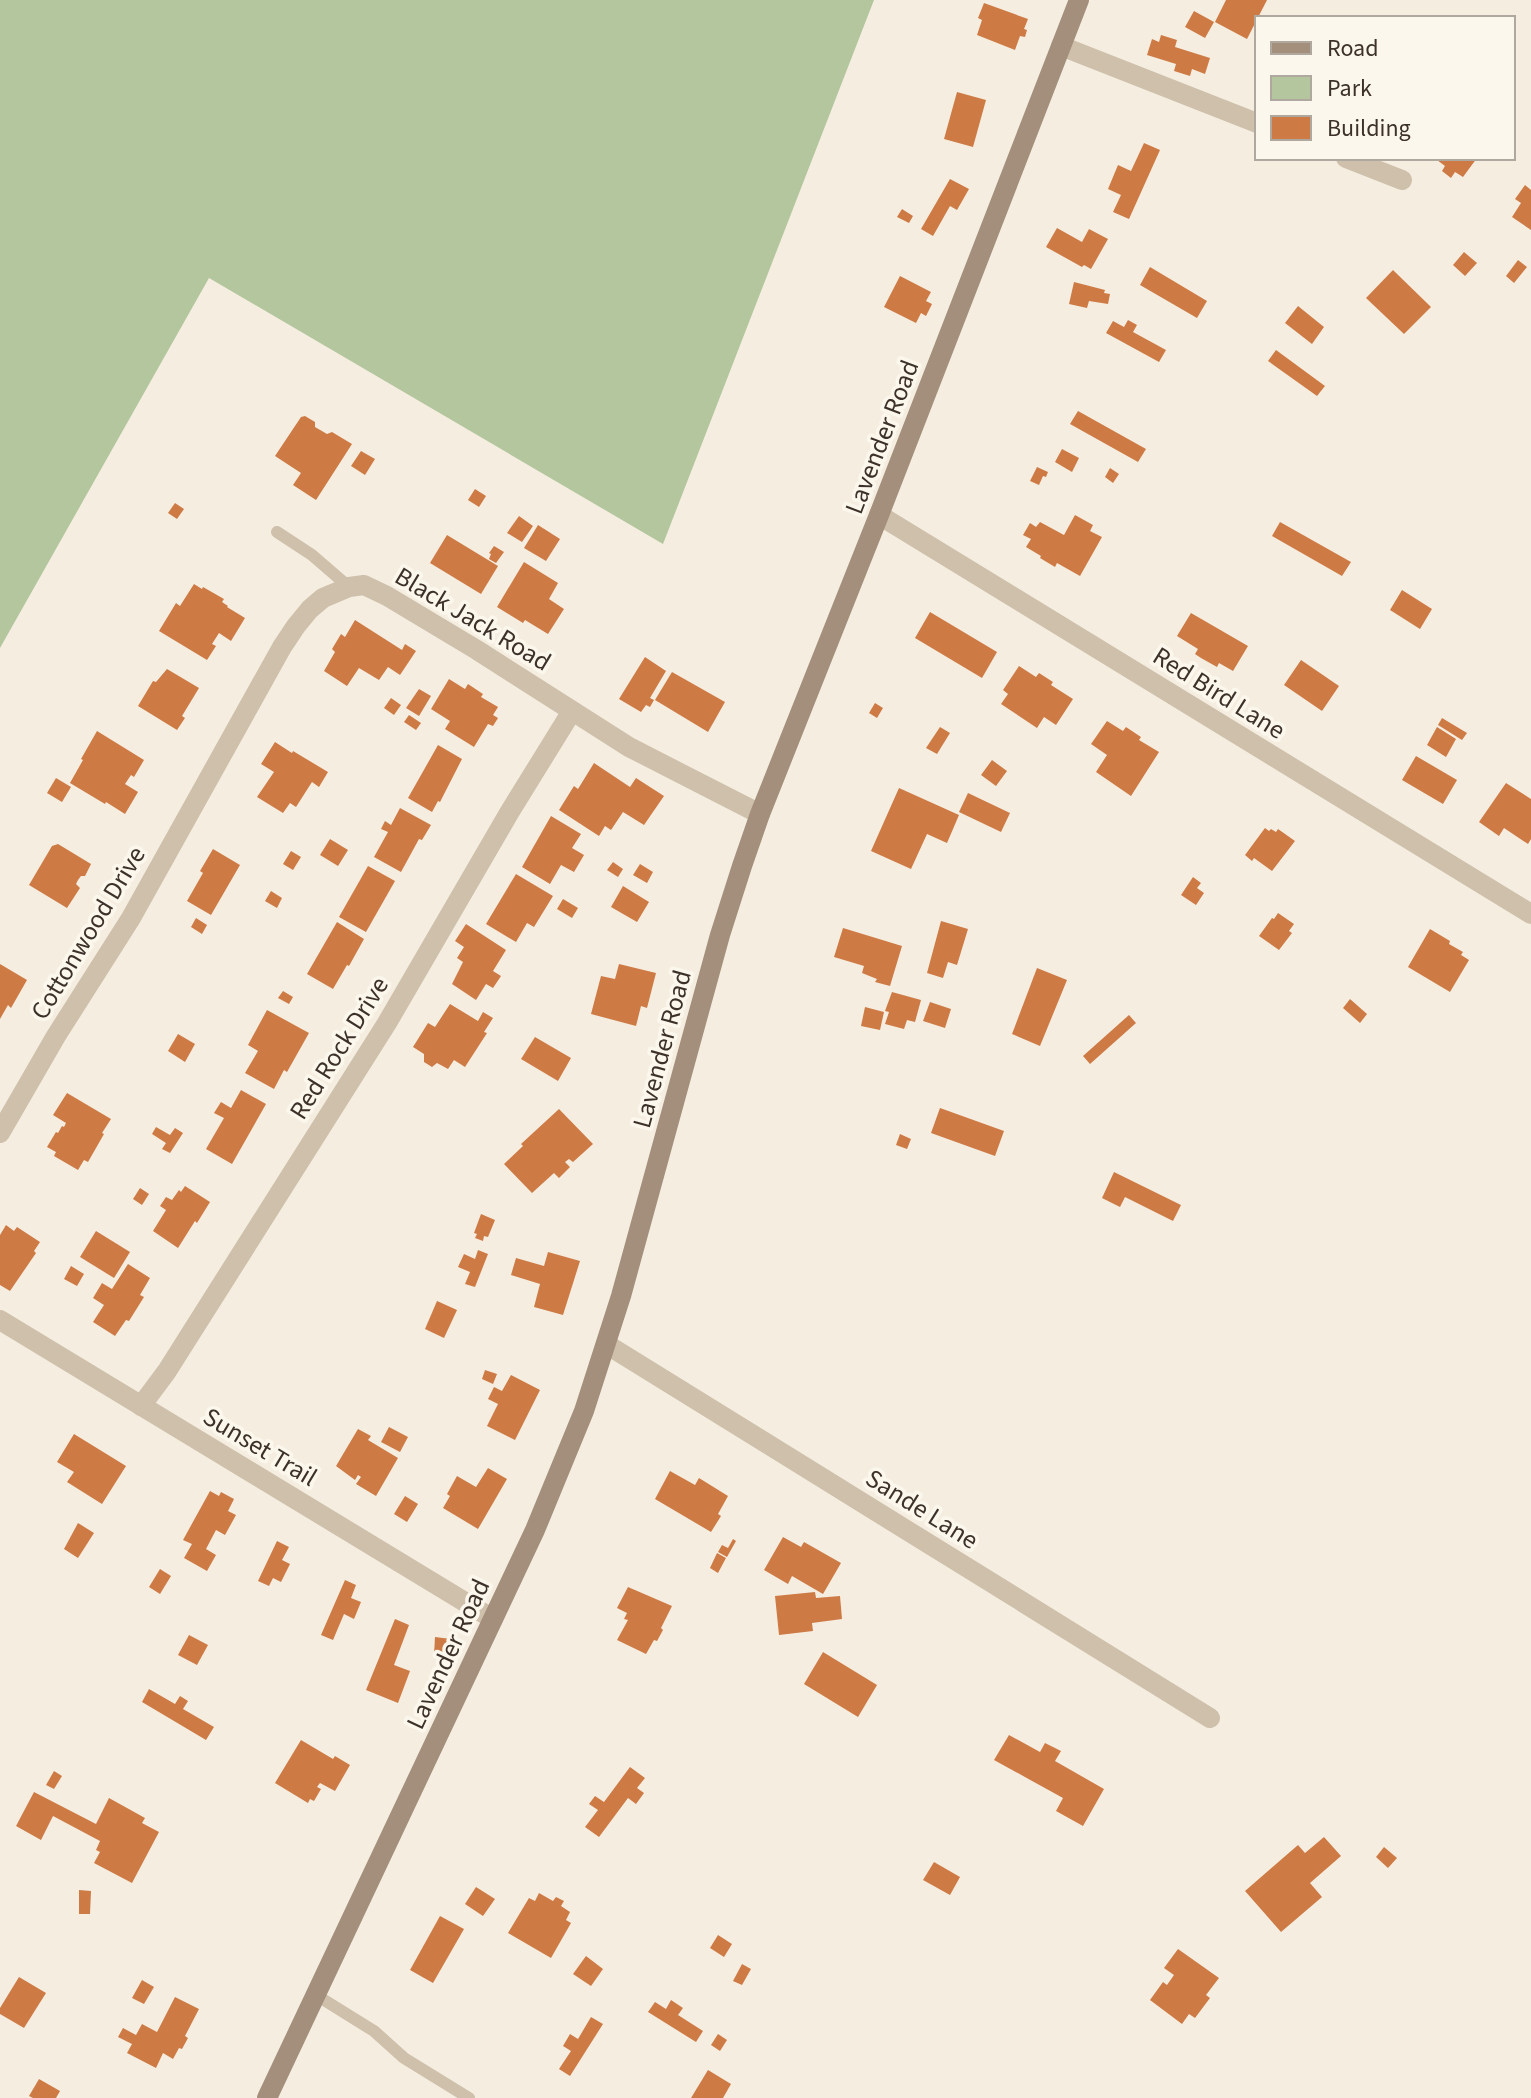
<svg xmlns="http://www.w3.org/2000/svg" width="1531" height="2098" font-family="'Source Sans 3',sans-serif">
	<rect width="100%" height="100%" fill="#f5eee0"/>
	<path fill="#b3c69e" d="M0,0H874L663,544L209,278L0,648Z"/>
	<g fill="#ce7a45">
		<path d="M1226,0H1267L1247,39L1215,22Z"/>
		<path d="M984,3L1028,19L1024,29L1027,30L1025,37L1020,36L1015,50L977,35L982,20L978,18Z"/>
		<path d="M1194,11L1214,22L1205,38L1185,27Z"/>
		<path d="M1161,35L1177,40L1175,47L1210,58L1205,74L1192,69L1190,76L1174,71L1176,64L1147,55L1152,39L1159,42Z"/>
		<path d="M957,92L986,100L973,147L944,139Z"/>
		<path d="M1144,143L1160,150L1129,219L1113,212L1121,195L1108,189L1118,165L1131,171Z"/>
		<path d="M1438,158H1477L1463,177L1455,172L1451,178L1442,171L1445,166L1437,160Z"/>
		<path d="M950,179L969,189L957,210L950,206L933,236L921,229Z"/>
		<path d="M1525,185L1531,190V230L1512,217L1521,203L1515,199Z"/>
		<path d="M902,209L913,216L909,223L897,217Z"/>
		<path d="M1057,228L1082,242L1089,229L1108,239L1091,269L1084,265L1082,267L1046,247Z"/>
		<path d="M1464,252L1477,263L1465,276L1453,265Z"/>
		<path d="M1518,260L1527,267L1514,283L1506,276Z"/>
		<path d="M1150,267L1207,301L1197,318L1140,285Z"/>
		<path d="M1393,270L1431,307L1404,334L1366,298Z"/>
		<path d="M900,276L931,292L926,301L932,304L926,316L921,313L916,323L884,307Z"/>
		<path d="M1074,282L1105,290L1104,293L1110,294L1108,304L1089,301L1087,308L1069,304Z"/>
		<path d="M1298,306L1324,327L1312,344L1285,323Z"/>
		<path d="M1128,320L1137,325L1133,332L1166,350L1159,362L1106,333L1113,321L1124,327Z"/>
		<path d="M1276,350L1325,386L1317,396L1268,361Z"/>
		<path d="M1078,411L1146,449L1138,462L1070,424Z"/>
		<path d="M305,416L315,422V427L327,434L332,432L352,444L316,500L293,485L301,473L275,456L301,417Z"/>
		<path d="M1062,449L1079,458L1072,472L1055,462Z"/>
		<path d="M361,451L375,459L365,475L351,466Z"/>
		<path d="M1037,467L1048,472L1046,477L1043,476L1039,485L1030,481Z"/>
		<path d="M1110,468L1119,474L1113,483L1105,477Z"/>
		<path d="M475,489L486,496L479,507L468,500Z"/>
		<path d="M175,503L184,509L177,519L168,513Z"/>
		<path d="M1075,515L1093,525L1090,531L1102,537L1080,576L1057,563L1055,567L1040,558L1041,556L1026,547L1031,539L1023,535L1030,523L1036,527L1040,522L1064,535Z"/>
		<path d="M519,516L533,526L522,542L507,533Z"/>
		<path d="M1280,522L1351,562L1342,576L1272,536Z"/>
		<path d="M538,525L560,539L546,561L524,548Z"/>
		<path d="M447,535L498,566L481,594L430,563Z"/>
		<path d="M494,546L504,552L496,563L489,559L491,554L489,553Z"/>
		<path d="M524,562L558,583L549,599L564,609L548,634L525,620L523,623L497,607Z"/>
		<path d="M194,584L202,589L203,587L224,599L222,602L228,606L227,607L245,618L231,641L219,633L212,644L216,646L207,660L159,631L176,603L180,606Z"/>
		<path d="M1402,590L1432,609L1420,629L1390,610Z"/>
		<path d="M930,612L997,652L982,678L915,638Z"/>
		<path d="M1191,613L1248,646L1233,671L1219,663L1217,667L1201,658L1195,654L1198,649L1177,636Z"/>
		<path d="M355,620L402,650L405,644L416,651L400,675L388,667L379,680L359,668L347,686L324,671L335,652L332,649L341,634L345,637Z"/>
		<path d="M645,657L666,671L650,698L654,700L650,707L646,705L641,712L619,699Z"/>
		<path d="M1301,660L1339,686L1322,711L1284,685Z"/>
		<path d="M1019,666L1036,677L1039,673L1053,682L1051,685L1073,699L1056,725L1044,717L1037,728L1001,704L1008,694L1003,690Z"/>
		<path d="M167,669L199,688L182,716L185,718L177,730L138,706L153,681L156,682Z"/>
		<path d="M672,672L725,702L708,732L655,700Z"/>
		<path d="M449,679L465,689L468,684L483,694L481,697L498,707L493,715L498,718L493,726L488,724L474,747L445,729L450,721L431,709Z"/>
		<path d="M419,689L431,696L419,716L406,708Z"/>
		<path d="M391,698L401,705L394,715L384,708Z"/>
		<path d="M875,703L883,708L877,718L869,713Z"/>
		<path d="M409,715L421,723L416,730L404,722Z"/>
		<path d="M1442,718L1467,733L1462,740L1438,725Z"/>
		<path d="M1107,721L1123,731L1126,727L1141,737L1139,740L1159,752L1131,796L1096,772L1107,755L1091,744Z"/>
		<path d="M940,727L950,733L937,754L926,748Z"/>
		<path d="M1437,727L1456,739L1446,757L1427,745Z"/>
		<path d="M97,731L144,760L134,777L131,775L125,784L138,792L125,814L106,802L105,804L70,783L83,760L81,759Z"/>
		<path d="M275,742L292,753L293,751L328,772L319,787L312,782L296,807L290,803L283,813L257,797L274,772L261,764Z"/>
		<path d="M438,745L462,759L440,802L438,801L432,812L408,798Z"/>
		<path d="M1416,756L1457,780L1443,804L1402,780Z"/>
		<path d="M992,760L1007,771L996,786L981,775Z"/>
		<path d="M594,763L630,787L636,778L664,796L644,825L623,812L611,830L605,826L599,836L559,810L574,786L578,789Z"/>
		<path d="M56,778L71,787L62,802L47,793Z"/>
		<path d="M1506,783L1531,799V839L1528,844L1504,828L1499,836L1479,822Z"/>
		<path d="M899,788L959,815L947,843L927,834L911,869L871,851Z"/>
		<path d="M968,793L1010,813L1001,832L959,812Z"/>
		<path d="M400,808L431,825L422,840L419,839L401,872L374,857L388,832L381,829L385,821L391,825Z"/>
		<path d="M551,816L581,834L572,848L584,855L574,872L561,865L550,884L522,867Z"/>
		<path d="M1265,828L1269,831L1271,829L1276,832L1278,829L1295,841L1272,871L1254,858L1252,861L1245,855Z"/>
		<path d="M330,839L348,850L338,866L320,855Z"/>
		<path d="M58,844L91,864L85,876H81L78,880L76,884L80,888L67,908L29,885L52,846Z"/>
		<path d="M213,849L240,865L211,915L187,901L203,873L200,871Z"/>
		<path d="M291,851L301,857L293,870L283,864Z"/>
		<path d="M613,862L623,869L618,877L607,870Z"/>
		<path d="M640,864L653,872L647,883L633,875Z"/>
		<path d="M368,866L395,881L366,932L339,917Z"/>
		<path d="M516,874L553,896L534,927L527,923L516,942L486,924Z"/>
		<path d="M1193,877L1201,883L1197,888L1204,893L1196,905L1181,895Z"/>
		<path d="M623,886L649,902L637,922L611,907Z"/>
		<path d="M271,891L282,898L277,908L265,901Z"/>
		<path d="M563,899L578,908L572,918L557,909Z"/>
		<path d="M1278,913L1294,924L1289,931L1292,933L1279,950L1259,936L1272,918L1274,919Z"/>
		<path d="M196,918L207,925L202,934L191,927Z"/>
		<path d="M941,921L968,929L957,965L948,962L943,978L927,973Z"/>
		<path d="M337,922L364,939L349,966L347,965L333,989L307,974Z"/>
		<path d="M466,924L506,950L493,971L501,976L493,988L486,984L476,1000L452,984L463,962L457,958L464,947L455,941Z"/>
		<path d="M843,928L902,946L890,986L875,982L877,979L862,973L864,966L834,957Z"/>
		<path d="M1430,929L1450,941L1449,944L1463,952L1461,955L1469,960L1450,992L1408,967Z"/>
		<path d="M0,964L27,980L11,1008L8,1005L0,1019Z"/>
		<path d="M619,964L656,973L647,1008L641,1006L636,1026L591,1014L601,976L615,979Z"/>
		<path d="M1037,968L1067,980L1040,1046L1012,1034Z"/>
		<path d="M283,991L293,997L289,1004L278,998Z"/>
		<path d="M892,992L921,1000L915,1022L907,1020L904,1029L885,1024L889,1012L885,1011Z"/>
		<path d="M1350,999L1367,1014L1360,1023L1343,1008Z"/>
		<path d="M930,1002L951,1009L945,1028L923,1021Z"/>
		<path d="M450,1004L478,1021L483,1012L493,1018L484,1032L487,1033L465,1067L454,1060L448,1069L437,1063L432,1067L424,1062V1054L413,1047L428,1023L435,1027Z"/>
		<path d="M865,1007L884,1012L880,1030L861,1026Z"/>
		<path d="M267,1010L309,1033L287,1072L284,1070L274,1089L245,1073L258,1051L248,1045Z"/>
		<path d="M1129,1015L1136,1023L1090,1064L1083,1056Z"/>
		<path d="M178,1034L195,1044L185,1062L168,1051Z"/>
		<path d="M535,1037L571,1058L558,1081L521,1059Z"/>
		<path d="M241,1090L266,1104L232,1164L206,1149L224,1118L214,1113L221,1102L231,1108Z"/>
		<path d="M67,1093L111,1119L102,1133L104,1134L88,1162L84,1160L78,1170L54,1156L56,1152L47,1147L56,1132L58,1133L62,1126L64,1127L66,1123L53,1115Z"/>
		<path d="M940,1108L1004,1131L995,1156L931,1133Z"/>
		<path d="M559,1109L593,1144L573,1162L569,1159L565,1162L570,1167L559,1178L554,1173L532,1193L504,1164L523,1146L521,1144Z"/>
		<path d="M156,1127L170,1135L175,1128L183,1133L170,1153L162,1149L166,1143L152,1134Z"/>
		<path d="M900,1134L911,1139L907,1149L896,1145Z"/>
		<path d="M1114,1172L1181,1205L1173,1221L1125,1197L1120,1207L1102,1198Z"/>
		<path d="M185,1186L210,1202L197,1223L195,1221L178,1248L153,1231L166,1210L160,1206L166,1197L172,1200L179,1190L181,1192Z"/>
		<path d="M140,1188L149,1194L142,1205L133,1199Z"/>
		<path d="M481,1214L495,1220L488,1237L484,1236L483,1241L475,1238L477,1234L474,1233Z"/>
		<path d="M6,1225L14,1231L17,1227L40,1242L34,1251L36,1253L10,1291L0,1285V1235Z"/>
		<path d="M96,1231L130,1252L114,1278L80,1257Z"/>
		<path d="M478,1250L488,1254L475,1287L465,1284L470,1272L458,1267L464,1254L475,1259Z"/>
		<path d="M548,1252L580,1261L563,1315L534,1307L540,1284L511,1275L516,1258L544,1266Z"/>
		<path d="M128,1264L150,1278L140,1295L144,1297L129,1321L126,1320L115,1336L93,1322L104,1305L93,1298L102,1283L112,1289Z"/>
		<path d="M71,1266L84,1274L77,1286L64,1279Z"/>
		<path d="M437,1301L457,1310L444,1338L425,1329Z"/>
		<path d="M485,1370L497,1374L493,1384L482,1379Z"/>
		<path d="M511,1375L540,1390L515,1440L487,1426L498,1404L488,1399L494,1387L502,1391Z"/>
		<path d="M389,1427L408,1437L400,1452L381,1442Z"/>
		<path d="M358,1429L371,1436L368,1440L398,1458L376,1496L356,1484L361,1477L358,1475L355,1480L336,1466Z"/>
		<path d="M74,1434L126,1466L102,1504L67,1482L74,1472L57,1462Z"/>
		<path d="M488,1468L507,1479L478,1529L443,1508L450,1496L447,1494L457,1476L476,1487Z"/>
		<path d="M670,1471L695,1485L699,1478L728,1496L718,1514L721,1516L711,1532L655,1499Z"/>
		<path d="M210,1491L219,1496L221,1492L234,1499L228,1511L236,1515L225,1535L216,1530L206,1549L216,1555L207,1571L184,1558L192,1544L183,1540Z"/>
		<path d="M405,1496L418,1504L407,1522L394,1514Z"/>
		<path d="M78,1523L94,1533L78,1558L64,1549Z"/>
		<path d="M783,1537L801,1547L804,1542L841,1563L823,1594L792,1576L788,1584L764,1570Z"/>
		<path d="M733,1539L736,1541L727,1557L718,1552L722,1545L728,1548Z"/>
		<path d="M277,1541L289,1547L282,1560L290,1564L281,1582L273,1578L269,1586L258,1581Z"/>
		<path d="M717,1553L726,1558L718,1573L710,1568Z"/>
		<path d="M160,1569L171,1576L160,1594L149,1587Z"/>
		<path d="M345,1580L356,1585L351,1598L361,1602L354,1619L344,1614L333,1640L321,1635Z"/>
		<path d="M628,1587L672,1606L661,1628L663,1630L657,1641L654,1640L646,1654L617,1640L628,1620L624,1619L627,1613L617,1608Z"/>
		<path d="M815,1592L816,1598L840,1596L842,1619L812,1623L813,1631L779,1635L775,1596Z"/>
		<path d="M395,1619L409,1625L394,1665L410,1671L398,1703L366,1690Z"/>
		<path d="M189,1635L208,1645L197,1665L178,1655Z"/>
		<path d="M435,1637L451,1639L450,1656L434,1655Z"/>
		<path d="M823,1652L877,1685L858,1717L804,1684Z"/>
		<path d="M149,1689L175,1704L180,1696L188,1701L183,1709L214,1727L206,1740L142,1702Z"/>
		<path d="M1009,1735L1040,1752L1045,1743L1061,1751L1055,1761L1104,1789L1083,1826L1056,1811L1063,1798L994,1760Z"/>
		<path d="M301,1740L333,1759L335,1756L350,1765L335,1791L320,1783L317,1787L321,1789L314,1801L310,1799L308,1803L275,1783Z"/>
		<path d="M630,1767L645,1778L637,1788L644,1793L636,1804L628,1798L599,1837L585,1827L598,1810L589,1804L595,1796L604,1802Z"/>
		<path d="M54,1771L62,1776L54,1789L46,1785Z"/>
		<path d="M34,1792L96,1824L109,1798L145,1818L142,1823L159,1832L132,1883L94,1863L100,1852L96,1850L100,1841L53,1816L41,1840L16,1826Z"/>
		<path d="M1324,1837L1341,1856L1310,1883L1322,1897L1281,1932L1245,1891L1298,1845L1305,1853Z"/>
		<path d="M1384,1847L1397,1858L1388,1868L1376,1857Z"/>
		<path d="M934,1862L960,1877L950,1895L923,1880Z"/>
		<path d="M476,1887L495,1899L483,1916L465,1904Z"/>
		<path d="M79,1890L91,1891L90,1914H79Z"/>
		<path d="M539,1893L553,1901L556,1897L564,1901L561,1906L570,1912L566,1920L571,1923L551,1958L508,1933L529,1898L535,1901Z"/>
		<path d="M440,1916L464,1929L433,1983L410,1970Z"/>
		<path d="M718,1935L732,1944L724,1957L710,1948Z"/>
		<path d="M1178,1949L1219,1978L1206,1995L1210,1998L1195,2018L1189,2014L1182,2024L1150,2000L1163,1982L1167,1985L1174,1975L1164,1968Z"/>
		<path d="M586,1956L603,1969L591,1986L573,1974Z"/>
		<path d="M742,1964L751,1969L742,1985L733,1981Z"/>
		<path d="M19,1977L46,1993L24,2028L0,2014V2008Z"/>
		<path d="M142,1980L154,1987L144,2004L132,1998Z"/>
		<path d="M175,1997L199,2009L185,2036L188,2038L182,2049L179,2048L173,2059L163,2053L156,2068L127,2053L132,2044L118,2037L123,2028L136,2035L142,2024L157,2032Z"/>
		<path d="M671,2000L683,2008L678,2015L703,2031L696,2042L648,2012L655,2002L666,2009Z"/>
		<path d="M591,2017L603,2024L570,2076L559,2069L571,2051L563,2046L570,2034L578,2039Z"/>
		<path d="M718,2034L727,2040L720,2051L711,2045Z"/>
		<path d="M708,2070L731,2084L723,2098H691Z"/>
		<path d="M39,2079L60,2091L56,2098H33L29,2096Z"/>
	</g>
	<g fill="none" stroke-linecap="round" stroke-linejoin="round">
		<g stroke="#cec0aa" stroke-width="12">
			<path d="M277,532L312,555L349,587"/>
			<path d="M316,1995L374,2031L404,2058L469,2098"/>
		</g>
		<g stroke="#cec0aa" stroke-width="20">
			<path d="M1061,46L1257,123"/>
			<path d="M1346,158L1402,180"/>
			<path d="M879,515L1531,914"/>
			<path d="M0,1133L56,1036L131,918L282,647L296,626L310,609L323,598L349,587L364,585L387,596L477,650L629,747L760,814"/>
			<path d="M0,1320L493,1619"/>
			<path d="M606,1344L1210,1718"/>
			<path d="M141,1406L167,1371L387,1023L509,813L572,711"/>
		</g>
		<path stroke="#a38f7b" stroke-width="20" d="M267,2098L535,1530L584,1411L621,1296L720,935L742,866L760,814L879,515L1079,0"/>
	</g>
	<g text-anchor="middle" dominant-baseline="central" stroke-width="7" stroke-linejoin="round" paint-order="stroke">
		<g font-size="26" fill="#3c322a" stroke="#fcf7ed">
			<text transform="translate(882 437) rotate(-69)">Lavender Road</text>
			<text transform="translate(473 619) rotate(31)">Black Jack Road</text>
			<text transform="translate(1219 693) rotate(32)">Red Bird Lane</text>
			<text transform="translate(88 933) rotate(-59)">Cottonwood Drive</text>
			<text transform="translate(339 1048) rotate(-58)">Red Rock Drive</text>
			<text transform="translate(662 1049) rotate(-75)">Lavender Road</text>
			<text transform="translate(260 1447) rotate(31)">Sunset Trail</text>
			<text transform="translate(922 1509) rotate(32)">Sande Lane</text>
			<text transform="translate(448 1654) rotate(-65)">Lavender Road</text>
		</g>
	</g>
	<rect x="1255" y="16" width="260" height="144" fill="#fcf7ed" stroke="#afa89f" stroke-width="2"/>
	<rect x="1271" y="42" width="40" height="12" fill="#a38f7b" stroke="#afa89f" stroke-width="2"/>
	<text x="1327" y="56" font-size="24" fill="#3c322a">Road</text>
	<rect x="1271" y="76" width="40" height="24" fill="#b3c69e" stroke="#afa89f" stroke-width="2"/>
	<text x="1327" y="96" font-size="24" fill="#3c322a">Park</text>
	<rect x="1271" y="116" width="40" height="24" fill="#ce7a45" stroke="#afa89f" stroke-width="2"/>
	<text x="1327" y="136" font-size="24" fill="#3c322a">Building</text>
</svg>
